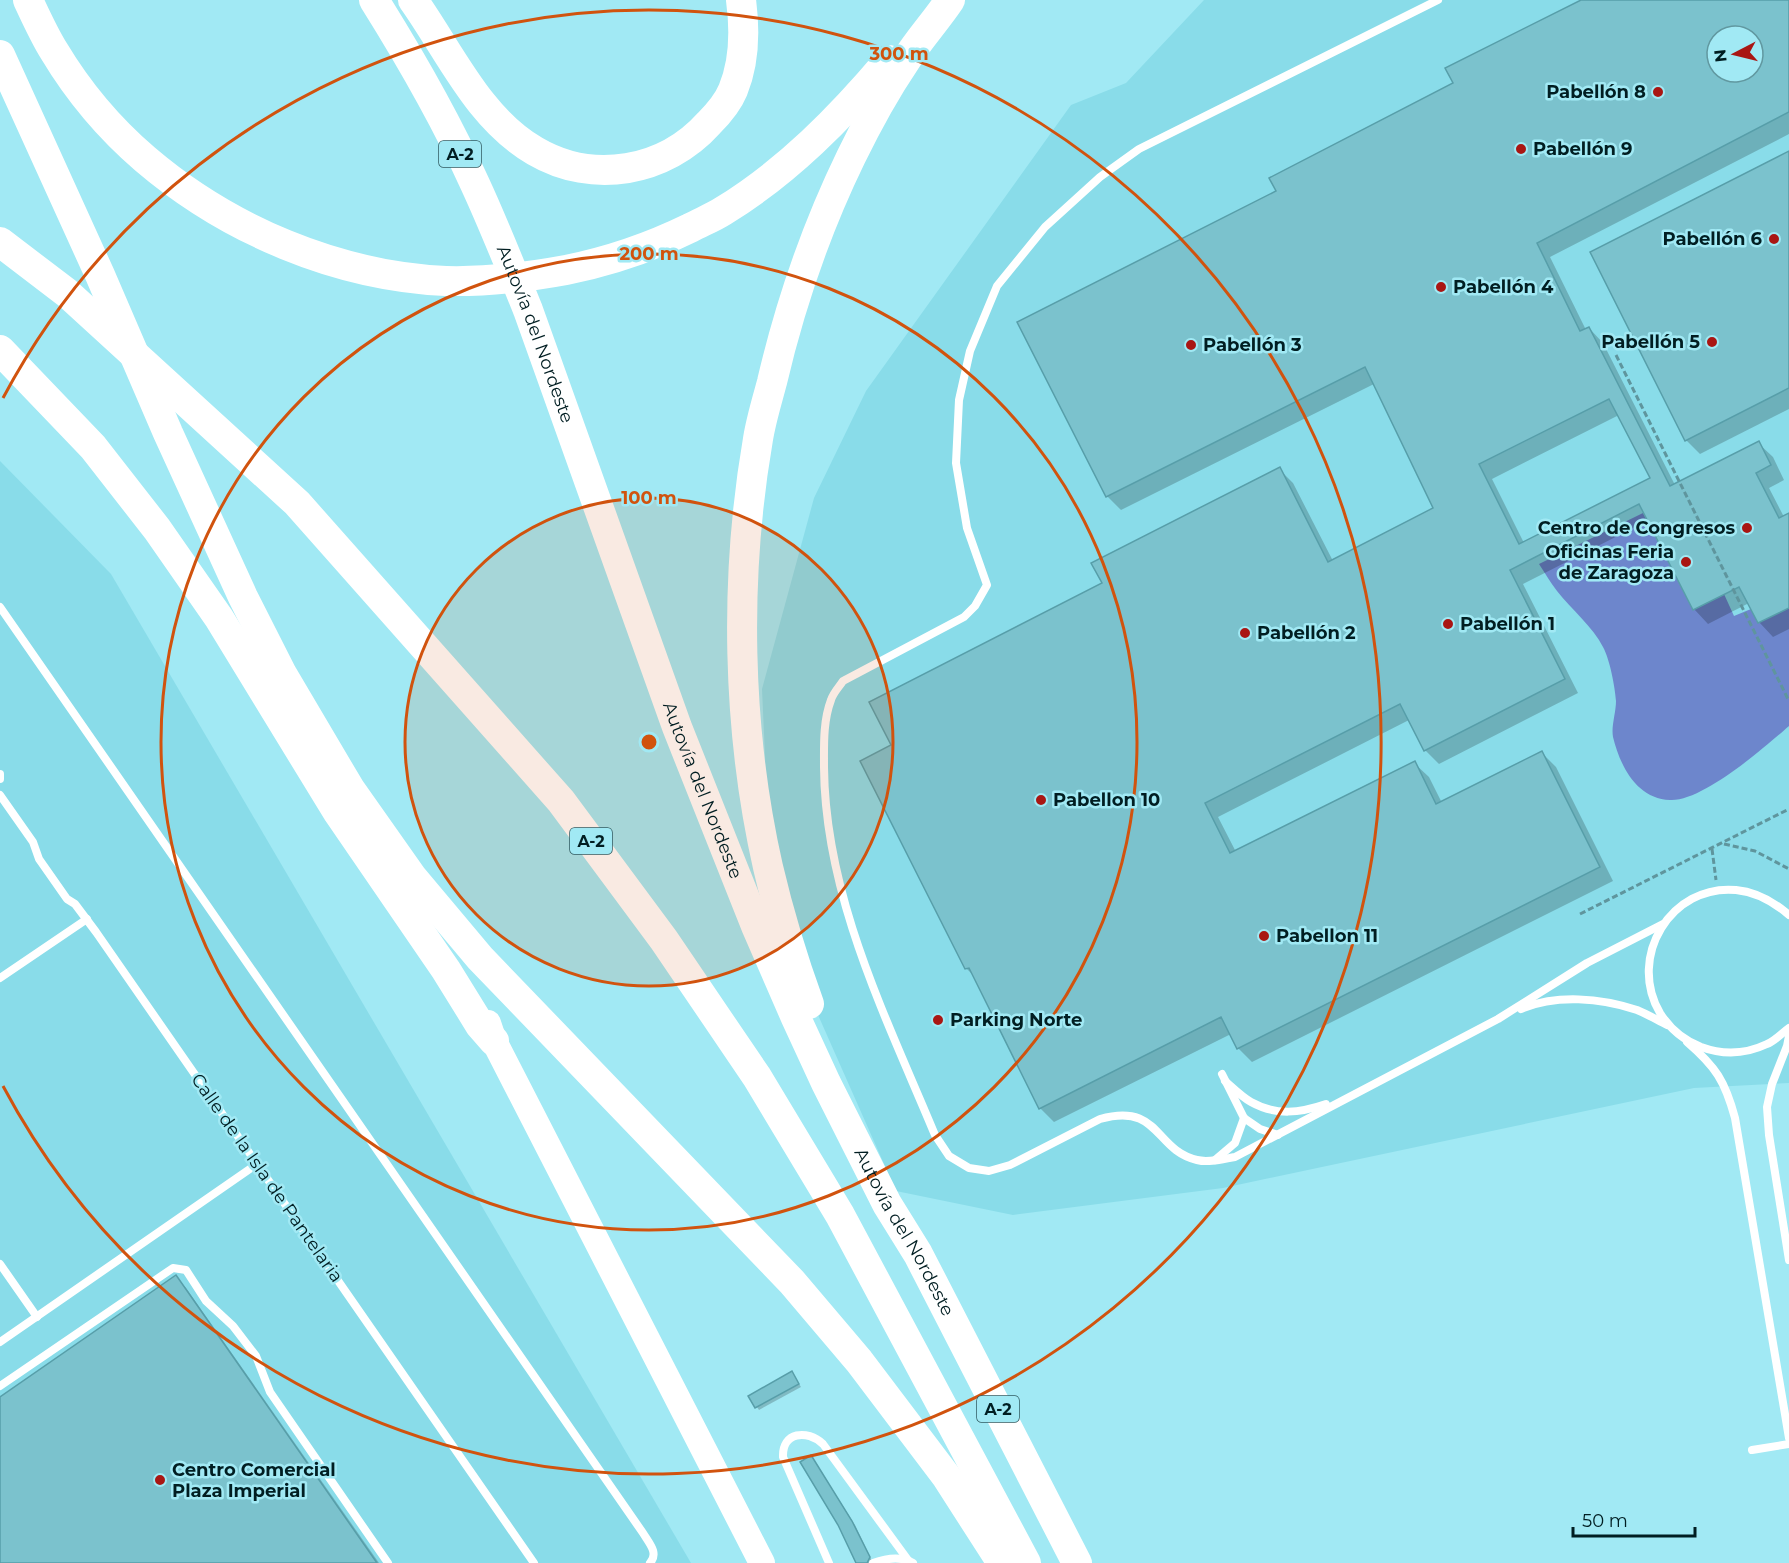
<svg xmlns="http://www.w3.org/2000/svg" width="1789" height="1563" font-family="Montserrat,sans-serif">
	<rect width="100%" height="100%" fill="#a1e9f4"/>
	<g fill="#89dce9" fill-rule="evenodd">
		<path d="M1204,0H1789V1083L1694,1088L1223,1188L1013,1215L896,1191L772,911L762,689L814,498L866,391L1071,105L1126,83ZM1717,36H1753V72H1717Z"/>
		<path d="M0,461L111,574L691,1563H0Z"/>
	</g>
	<path fill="#6d86cc" d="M1643,513L1693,610L1724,594L1734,616L1751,609L1758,623L1789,608V726C1765,747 1702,802 1670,800C1637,799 1620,766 1613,737C1611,726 1616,713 1616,701C1615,687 1610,660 1603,647C1593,627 1571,609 1557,591C1550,582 1545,573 1539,564Z"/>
	<g fill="#0003" fill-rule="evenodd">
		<path d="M1585,0H1789V134L1550,257L1586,330L1589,328L1603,343L1675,485L1758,443L1773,457L1784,480L1769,488L1784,517L1789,514V629L1773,637L1759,622L1749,603L1708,624L1694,609L1649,520L1523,584L1578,693L1439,764L1425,750L1409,720L1218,817L1236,852L1414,763L1429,777L1442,803L1542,753L1556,767L1613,881L1252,1062L1238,1048L1231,1034L1054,1122L1040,1108L975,977L966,968L893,746L1104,584L1279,469L1293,483L1333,561L1435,509L1374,384L1121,510L1107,496L1278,192L1455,84ZM1717,36H1753V72H1717ZM1619,415L1652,479L1524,543L1492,479Z"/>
		<path d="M1789,153V409L1700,454L1686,440Z"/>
		<path d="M176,1277L186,1288L379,1563H0V1399Z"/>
		<path d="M792,1373L801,1387L759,1410L750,1397Z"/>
		<path d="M811,1457L855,1525L872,1561L870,1563H858Z"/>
	</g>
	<g fill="#7bc2cd" stroke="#579ea9" stroke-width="1.5" fill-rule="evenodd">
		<path d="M1581,0H1789V112L1537,243L1580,331L1589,327L1670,486L1759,441L1771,465L1756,473L1779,518L1789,513V608L1758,623L1739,587L1693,610L1639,504L1510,570L1565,679L1424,751L1400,704L1205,803L1230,853L1415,761L1436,804L1542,751L1600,867L1237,1049L1221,1017L1039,1109L969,968L965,969L860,761L891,745L869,702L1102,583L1091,563L1280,467L1328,562L1433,508L1365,367L1106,497L1017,322L1276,191L1269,178L1453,83L1445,68ZM1717,36H1753V72H1717ZM1609,399L1650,478L1519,544L1479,464Z"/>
		<path d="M1789,151V388L1685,441L1590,252Z"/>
		<path d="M176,1275L377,1563H0V1397Z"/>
		<path d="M792,1371L799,1384L755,1408L748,1396Z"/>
		<path d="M811,1455L852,1521L870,1557L867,1563H856L838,1525L800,1462Z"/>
	</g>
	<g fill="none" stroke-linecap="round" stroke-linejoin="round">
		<g stroke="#5f959d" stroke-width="3" stroke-dasharray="6 3" stroke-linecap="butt">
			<path d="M1616,355L1789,701"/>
			<path d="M1724,844L1755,851L1789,869"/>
			<path d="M1712,849L1716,880"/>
			<path d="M1580,914L1789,809"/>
		</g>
		<g stroke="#fff" stroke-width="8">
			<path d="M1438,0L1139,149L1100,177L1045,227L997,286L970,351L959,400L956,463L967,528L987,585L975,606L964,617L843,681C839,687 833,693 831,700C823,721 824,745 824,767C825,897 886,1017 935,1135L949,1156L969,1168L989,1171L1010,1165L1100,1119C1160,1102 1154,1150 1197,1160C1209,1163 1223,1159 1235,1157L1498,1019L1587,963L1663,924"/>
			<path d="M0,607L643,1533C649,1543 659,1553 650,1563"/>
			<path d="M0,774V779"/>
			<path d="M0,795L33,842L39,859L67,899L75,904L96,932L534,1563"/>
			<path d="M1789,915C1774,902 1757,892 1736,890C1671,884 1627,957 1660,1013C1670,1029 1683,1040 1701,1047C1723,1055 1746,1054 1767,1044C1775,1041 1782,1033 1789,1028"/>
			<path d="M0,978L87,919"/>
			<path d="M1521,1009C1556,994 1601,998 1637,1010C1647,1014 1657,1020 1667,1025"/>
			<path d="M1789,1036L1787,1046L1772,1084L1767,1107L1769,1135L1789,1260"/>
			<path d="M1687,1042C1716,1067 1725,1081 1735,1118L1789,1438"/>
			<path d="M1222,1074L1244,1118L1260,1129L1278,1135"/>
			<path d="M1225,1081C1233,1088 1242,1097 1251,1102C1276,1116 1300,1113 1326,1104"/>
			<path d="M1215,1160L1235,1143L1244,1118"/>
			<path d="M0,1264L37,1317"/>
			<path d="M0,1342L257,1164"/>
			<path d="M0,1386L173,1268L186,1270L206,1301L233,1326L256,1356L270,1392L388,1563"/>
			<path d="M1752,1450L1789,1444"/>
			<path d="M829,1563L783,1457C782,1432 807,1429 823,1444L908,1560"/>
			<path d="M873,1563C887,1558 901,1556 913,1563"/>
		</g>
		<path stroke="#fff" stroke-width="26" d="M488,1023L494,1041L762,1563"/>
		<g stroke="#fff" stroke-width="30">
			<path d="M28,0C36,17 44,35 54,51C78,91 110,129 145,159C228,230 337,276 446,281C486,282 528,277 566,270C611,261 649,248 690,228C701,222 712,218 723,211C787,172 841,117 889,60"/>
			<path id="s1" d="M374,0C411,59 446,120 475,184C494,225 511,268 528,310L677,727L756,926L796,1018L826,1083L887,1204L918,1254L1077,1563"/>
			<path d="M413,0C450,52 478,118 535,151C593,185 665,172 709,123C718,114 728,102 733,90C745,61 745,30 741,0"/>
			<path d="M0,55L100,275L168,433L243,597L282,674L350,789L412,877L480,958L792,1282L859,1361L946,1476L1002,1563"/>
			<path d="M0,242L67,293L297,503L561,801L664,940L757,1077L840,1215L1026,1563"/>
			<path d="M0,350L93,447L157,529L219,618L337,811L446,970L480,1025L494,1041"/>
			<path d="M809,1004C793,960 779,914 768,867C737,730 734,578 758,439C761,420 767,401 772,382C790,305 816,229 851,157C867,124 885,91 906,60C919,39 936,21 950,0"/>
		</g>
	</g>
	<circle cx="649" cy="742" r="244" fill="#d1530e" fill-opacity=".12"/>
	<g fill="none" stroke="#d1530e" stroke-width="3">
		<circle cx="649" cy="742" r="244"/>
		<circle cx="649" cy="742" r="488"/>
		<path d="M3 398A732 732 0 1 1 3 1086"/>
	</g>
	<g fill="#a91613" stroke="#a1e9f4" stroke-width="2">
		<circle cx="1658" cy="92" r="6"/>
		<circle cx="1521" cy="149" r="6"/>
		<circle cx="1774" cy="239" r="6"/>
		<circle cx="1441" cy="287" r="6"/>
		<circle cx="1712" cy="342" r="6"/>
		<circle cx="1191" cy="345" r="6"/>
		<circle cx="1747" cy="528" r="6"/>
		<circle cx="1686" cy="562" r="6"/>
		<circle cx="1448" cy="624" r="6"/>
		<circle cx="1245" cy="633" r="6"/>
		<circle cx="1041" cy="800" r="6"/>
		<circle cx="1264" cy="936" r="6"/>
		<circle cx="938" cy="1020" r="6"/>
		<circle cx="160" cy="1480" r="6"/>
	</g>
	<g text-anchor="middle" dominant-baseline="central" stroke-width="5" stroke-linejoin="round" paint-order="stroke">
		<g fill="#a1e9f4" stroke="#315b61" stroke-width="1.5">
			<rect x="439" y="141" width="42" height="26" rx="4.5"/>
			<rect x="570" y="828" width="42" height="26" rx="4.5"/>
			<rect x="977" y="1396" width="42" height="26" rx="4.5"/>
		</g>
		<g font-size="16" font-weight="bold" fill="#011e22">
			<text x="460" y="154">A-2</text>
			<text x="591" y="841">A-2</text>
			<text x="998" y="1409">A-2</text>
		</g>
		<g font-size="18" font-weight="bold" fill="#011e22" stroke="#a1e9f4" text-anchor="start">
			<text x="1646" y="92" text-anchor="end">Pabellón 8</text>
			<text x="1533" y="149">Pabellón 9</text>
			<text x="1762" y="239" text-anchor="end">Pabellón 6</text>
			<text x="1453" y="287">Pabellón 4</text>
			<text x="1700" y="342" text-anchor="end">Pabellón 5</text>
			<text x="1203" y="345">Pabellón 3</text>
			<text x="1735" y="528" text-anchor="end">Centro de Congresos</text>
			<text x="1674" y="552" text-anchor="end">Oficinas Feria<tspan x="1674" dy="21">de Zaragoza</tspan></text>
			<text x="1460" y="624">Pabellón 1</text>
			<text x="1257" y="633">Pabellón 2</text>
			<text x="1053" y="800">Pabellon 10</text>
			<text x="1276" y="936">Pabellon 11</text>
			<text x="950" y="1020">Parking Norte</text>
			<text x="172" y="1470">Centro Comercial<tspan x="172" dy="21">Plaza Imperial</tspan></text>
		</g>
		<g font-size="18" fill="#011e22" stroke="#a1e9f4">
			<text stroke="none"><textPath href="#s1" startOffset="372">Autovía del Nordeste</textPath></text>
			<text stroke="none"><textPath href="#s1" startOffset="858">Autovía del Nordeste</textPath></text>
			<text transform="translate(267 1178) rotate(55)">Calle de la Isla de Pantelaria</text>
			<text stroke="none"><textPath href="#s1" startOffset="1344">Autovía del Nordeste</textPath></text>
		</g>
	</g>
	<circle cx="649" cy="742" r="9" fill="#d1530e" stroke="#a1e9f4" stroke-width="3"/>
	<g font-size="18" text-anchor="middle" font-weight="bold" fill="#d1530e" stroke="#a1e9f4" stroke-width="5" stroke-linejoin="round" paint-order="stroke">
		<text x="899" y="60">300 m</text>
		<text x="649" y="260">200 m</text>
		<text x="649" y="504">100 m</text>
	</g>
	<g transform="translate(1735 54) rotate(263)"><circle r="28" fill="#a1e9f4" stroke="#6198a0" stroke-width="1.5"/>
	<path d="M0-4.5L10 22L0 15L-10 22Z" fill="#a91613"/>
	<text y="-9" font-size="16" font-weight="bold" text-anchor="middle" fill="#011e22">N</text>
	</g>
	<path d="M1573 1527v9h122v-9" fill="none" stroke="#011e22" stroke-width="3"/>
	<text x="1582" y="1527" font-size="18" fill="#011e22" stroke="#a1e9f4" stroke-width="4.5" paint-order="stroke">50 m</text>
</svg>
